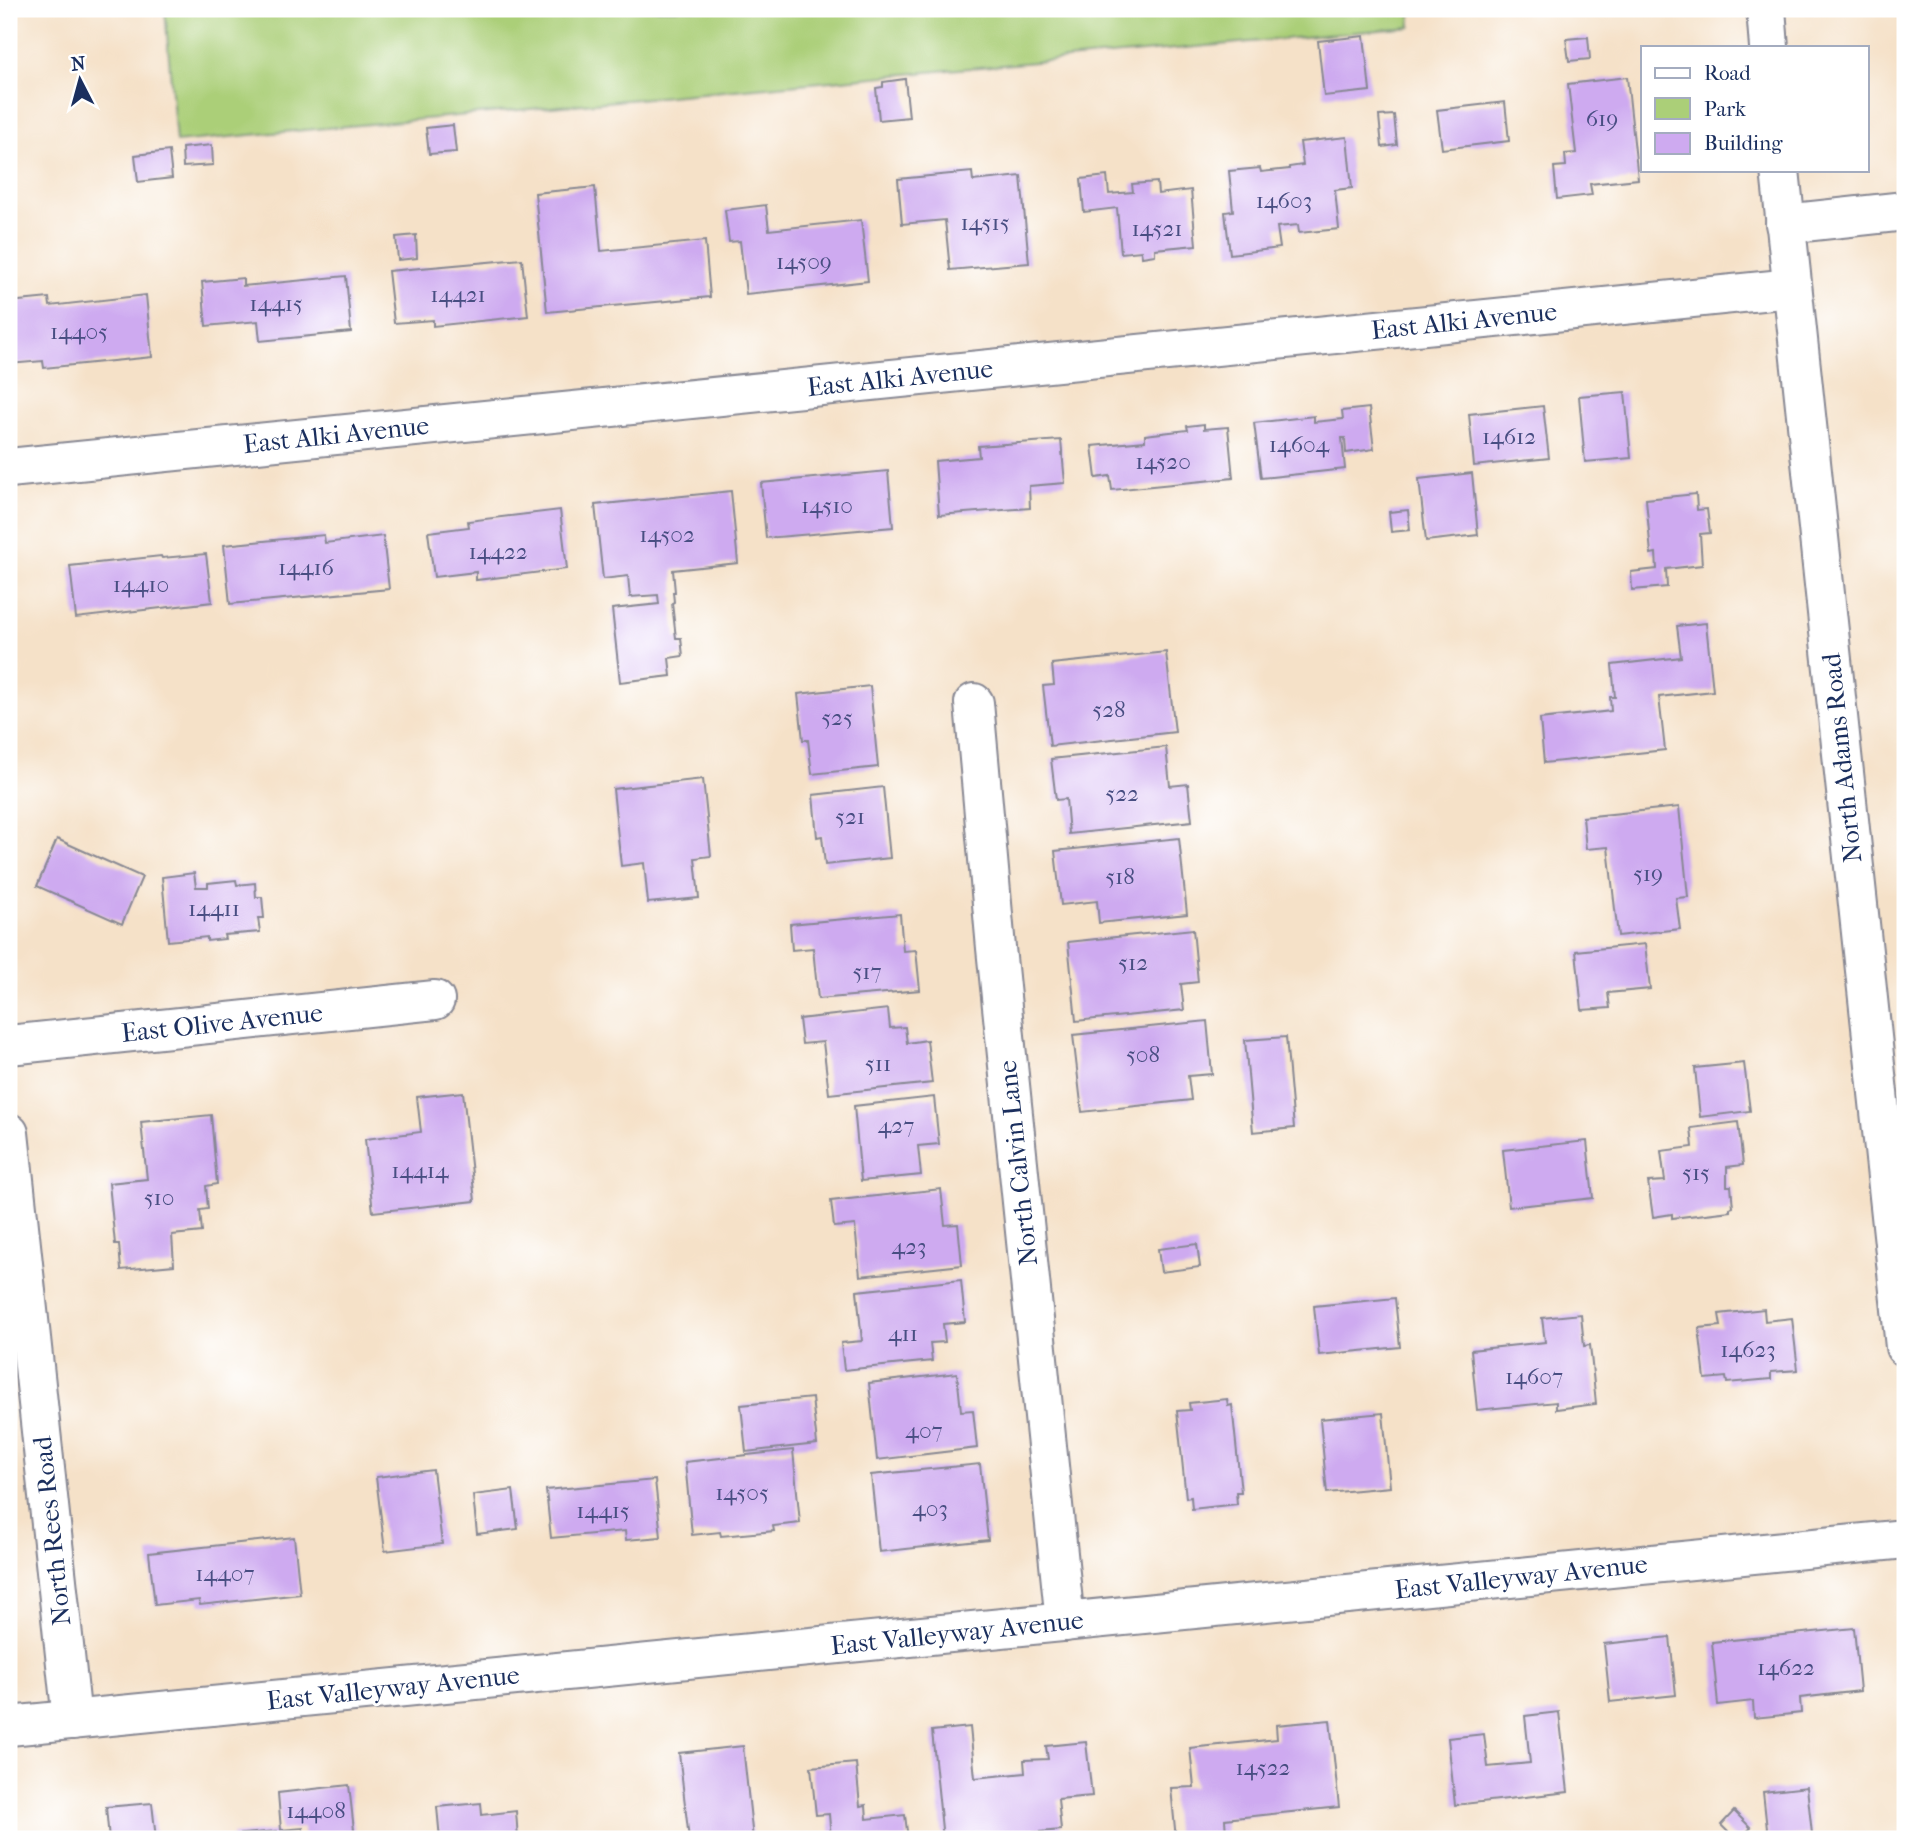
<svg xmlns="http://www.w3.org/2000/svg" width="1914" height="1848" font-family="'IM FELL French Canon',serif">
	<rect width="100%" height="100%" fill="#fff"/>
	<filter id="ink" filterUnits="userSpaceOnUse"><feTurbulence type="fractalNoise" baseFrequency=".0143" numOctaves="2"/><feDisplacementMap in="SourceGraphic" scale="14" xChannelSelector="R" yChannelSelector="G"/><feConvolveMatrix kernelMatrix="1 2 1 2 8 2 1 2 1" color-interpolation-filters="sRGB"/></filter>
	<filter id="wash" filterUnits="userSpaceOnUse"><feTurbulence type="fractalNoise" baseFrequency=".00686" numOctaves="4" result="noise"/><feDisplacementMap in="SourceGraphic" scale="28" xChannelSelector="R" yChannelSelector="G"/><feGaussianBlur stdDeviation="1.57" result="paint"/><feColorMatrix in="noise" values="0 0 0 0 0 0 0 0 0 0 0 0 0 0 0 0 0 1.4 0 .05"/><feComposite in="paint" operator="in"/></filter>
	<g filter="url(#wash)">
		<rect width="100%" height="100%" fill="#f5e1c8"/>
		<path fill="#abcf78" stroke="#637f6b" stroke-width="2" d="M165,9H1410L1411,27L176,142Z"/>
		<g id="blocks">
			<g fill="#ceaaf0">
				<path d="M1364,36L1370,91L1324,96L1318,41Z"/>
				<path d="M1588,37L1590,59L1569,61L1566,39Z"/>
				<path d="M1627,77L1638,179L1590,184L1592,195L1557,199L1554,167L1566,166L1565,154L1576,153L1568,84Z"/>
				<path d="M905,79L909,117L879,120L876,88L883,87V82Z"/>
				<path d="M1505,102L1509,141L1442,149L1437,110Z"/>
				<path d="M1394,115L1397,145L1382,147L1379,116Z"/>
				<path d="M453,125L456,152L429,154L426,128Z"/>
				<path d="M1347,137L1352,188L1335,190L1339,229L1299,233L1298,225L1277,227L1280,248L1230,254L1225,212L1233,211L1229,171L1260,168L1261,172L1289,169V167L1303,165L1300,142Z"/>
				<path d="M212,145L213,165L183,167L182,148Z"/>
				<path d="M169,151L172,178L138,182L135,155Z"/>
				<path d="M972,172L973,181L1021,176L1029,263L950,270L945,220L902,224L898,179Z"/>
				<path d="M1107,176L1109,194L1133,192L1132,184L1157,182L1158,194L1191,190L1196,245L1155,249V255L1142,257L1141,251L1121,253L1117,208L1084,212L1081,179Z"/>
				<path d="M595,187L601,251L705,241L710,297L547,312L535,193Z"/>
				<path d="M766,205L769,230L861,220L868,281L746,294L740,241L729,242L725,210Z"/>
				<path d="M416,235L417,258L398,260L396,237Z"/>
				<path d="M522,259L528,316L433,326V320L394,323L388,271Z"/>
				<path d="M346,276L351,332L260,341L258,321L206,326L202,282L243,278V286Z"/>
				<path d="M146,295L152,357L44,368L43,361L9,364V302L49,298L50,306Z"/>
				<path d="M1625,392L1631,458L1585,462L1579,396Z"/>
				<path d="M1543,406L1549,458L1474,466L1469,414Z"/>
				<path d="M1369,408L1374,449L1346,453L1345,438H1342L1345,469L1261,478L1254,423L1314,416V422L1343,419L1342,411Z"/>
				<path d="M1204,424V429L1228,427L1233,478L1112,490L1110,476L1096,478L1092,446L1145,441V435L1188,430L1187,426Z"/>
				<path d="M1061,440L1065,483L1029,486L1030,508L939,515L935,461L979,457L978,446Z"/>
				<path d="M888,471L893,527L766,538L761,483Z"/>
				<path d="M1472,473L1478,535L1426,541L1419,479Z"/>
				<path d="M731,491L738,563L673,570L675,592H673L674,602L672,603L676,638H681L683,656L669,658L671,676L620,682L612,609L659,604L658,595L630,597L628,576L603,579L595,505Z"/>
				<path d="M1696,494L1697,510L1707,509L1710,533L1700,534L1702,565L1666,569L1667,587L1632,590L1631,572L1657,569L1656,553L1651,554L1646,499Z"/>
				<path d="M560,510L567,569L476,580V572L434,577L428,532L469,527L468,521Z"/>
				<path d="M1408,510L1410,530L1391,532L1389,512Z"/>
				<path d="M324,535L325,543L383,536L389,589L230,604L224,545Z"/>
				<path d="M206,554L212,602L76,618L70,566L161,556L162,558Z"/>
				<path d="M1706,623L1713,691L1659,697L1665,750L1544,763L1540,719L1611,711L1610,697H1615L1612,665L1681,657L1677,626Z"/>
				<path d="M1166,652L1175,732L1050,746L1043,686L1054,685L1052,664Z"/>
				<path d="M870,686L878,767L812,774L808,740H803L798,694Z"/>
				<path d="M1166,747L1170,786L1188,784L1192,821L1069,834L1066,799L1056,800L1051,759Z"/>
				<path d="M703,779L711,856L695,858L699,898L648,903L644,863L621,866L613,789Z"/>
				<path d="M883,787L890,858L825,865L822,836L817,837L813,795Z"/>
				<path d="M1679,807L1688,897L1676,898L1680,929L1618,936L1608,847L1586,849L1583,817Z"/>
				<path d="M1179,838L1187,914L1099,923L1097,901L1061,905L1055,851Z"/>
				<path d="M57,839L142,877L122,924L37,886Z"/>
				<path d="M194,873L196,887H208V883L236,880L237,885L255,883L256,897H262L264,918H258L260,932L224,935L225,939L207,941V937L168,941L162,877Z"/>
				<path d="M900,914L903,951L916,950L920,990L818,999L813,948L792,950L790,924Z"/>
				<path d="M1193,929L1198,982L1181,984L1184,1010L1076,1021L1068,942Z"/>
				<path d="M1645,944L1650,989L1608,993L1610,1008L1582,1010L1576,951Z"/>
				<path d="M888,1009L890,1028L905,1027L907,1043L927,1040L932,1083L829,1094L823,1042L802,1044L799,1019Z"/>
				<path d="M1207,1021L1212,1074L1188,1076L1191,1100L1082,1112L1073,1035Z"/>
				<path d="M1286,1037L1294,1128L1253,1132L1245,1040Z"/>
				<path d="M1744,1063L1750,1111L1700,1117L1695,1068Z"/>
				<path d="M463,1092L475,1201L373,1212L365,1139L421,1132L417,1097Z"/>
				<path d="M934,1097L939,1144L918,1146L921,1175L861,1181L854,1106Z"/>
				<path d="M211,1115L217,1184L206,1186L208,1209L200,1210L202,1232L172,1235L174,1265L121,1270L119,1244H115L109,1183L147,1179L141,1122Z"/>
				<path d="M1738,1122L1743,1165L1727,1167V1186H1731L1733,1207L1730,1208V1211L1672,1218V1214L1653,1217L1648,1182L1665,1181L1661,1151L1693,1147L1691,1128Z"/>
				<path d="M1587,1141L1593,1198L1509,1207L1503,1150Z"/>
				<path d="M941,1189L945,1225L958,1224L962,1265L860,1276L855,1225L834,1227L831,1201Z"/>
				<path d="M1197,1244L1200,1267L1161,1272L1158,1249Z"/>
				<path d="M961,1280L965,1322L943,1324L945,1342L930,1343L932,1361L844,1370L841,1343L862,1341L857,1291Z"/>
				<path d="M1395,1298L1400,1347L1319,1355L1314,1306Z"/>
				<path d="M1764,1309L1765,1321L1792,1318L1798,1370L1771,1372V1379L1727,1383L1726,1377L1705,1379L1699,1328L1721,1326L1719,1314Z"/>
				<path d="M1581,1314L1584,1346L1590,1345L1596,1404L1556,1409V1402L1477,1410L1471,1350L1545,1342L1542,1318Z"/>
				<path d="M957,1373L961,1411L973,1410L977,1448L877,1460L869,1383Z"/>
				<path d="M812,1398L817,1444L746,1452L741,1405Z"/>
				<path d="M1227,1399L1228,1406L1232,1405L1241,1492H1236L1237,1504L1192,1509L1191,1497L1186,1498L1177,1411L1190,1410L1189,1403Z"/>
				<path d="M1383,1413L1390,1487L1327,1493L1320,1419Z"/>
				<path d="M793,1450L800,1523L773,1526L774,1531L721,1536L720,1532L692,1535L685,1462Z"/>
				<path d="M980,1464L988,1540L879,1552L871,1475Z"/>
				<path d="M433,1470L442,1544L385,1551L376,1477Z"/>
				<path d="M655,1480L661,1537L626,1540L625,1531L551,1538L546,1490Z"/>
				<path d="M513,1490L518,1529L477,1534L473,1495Z"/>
				<path d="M294,1537L300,1594L200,1605L199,1600L155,1605L149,1553Z"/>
				<path d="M1854,1628L1860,1691L1800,1698L1801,1713L1754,1718L1753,1701L1718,1705L1712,1642Z"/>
				<path d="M1670,1637L1676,1695L1610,1702L1604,1644Z"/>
				<path d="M1559,1712L1568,1792L1455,1805L1448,1738L1484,1734L1488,1767L1530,1763L1525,1716Z"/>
				<path d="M1330,1720L1339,1807L1225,1819L1226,1835L1176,1839L1171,1788L1194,1787L1190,1748L1277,1739L1276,1725Z"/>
				<path d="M970,1727L975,1778L1025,1773L1024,1760L1048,1759L1046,1746L1086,1742L1092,1796L1058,1799L1061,1830L1019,1834L1020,1839H943L932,1731Z"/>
				<path d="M743,1746L753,1839H689L679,1753Z"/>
				<path d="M856,1763L860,1806L866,1805L867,1819L905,1815L908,1839H831L829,1814L816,1815L811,1767Z"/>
				<path d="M349,1785L355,1839H304L303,1828L281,1830L278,1793Z"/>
				<path d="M1807,1787L1812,1834L1768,1838L1763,1792Z"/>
				<path d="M152,1803L156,1839H109L106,1807Z"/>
				<path d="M481,1803L482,1815L516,1811L518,1839H440L437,1807Z"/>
				<path d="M1734,1811L1751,1828L1738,1839H1735L1721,1825Z"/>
				<path d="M277,1831L278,1839H233L232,1835Z"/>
			</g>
		</g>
	</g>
	<g filter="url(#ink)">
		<use href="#blocks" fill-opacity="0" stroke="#888893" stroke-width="2"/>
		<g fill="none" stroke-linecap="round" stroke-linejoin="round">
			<g stroke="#888893" stroke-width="42">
				<g id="minor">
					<path d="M1766,9L1769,47"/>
					<path d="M1780,170L1905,1347"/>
					<path d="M1785,224L1905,211"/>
					<path d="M9,468L1792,288"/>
					<path d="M974,703L996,948L1065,1622"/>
					<path d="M9,1045L435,1000"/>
					<path d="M9,1133L72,1720"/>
					<path d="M9,1726L1905,1539"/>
				</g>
			</g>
			<use href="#minor" stroke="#fff" stroke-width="38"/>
		</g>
	</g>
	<g text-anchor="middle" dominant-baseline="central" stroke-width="6" stroke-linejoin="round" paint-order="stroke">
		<g font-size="23" fill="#484e82">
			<text x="1602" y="118">619</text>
			<text x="1284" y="200">14603</text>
			<text x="985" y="222">14515</text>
			<text x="1157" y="228">14521</text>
			<text x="804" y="261">14509</text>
			<text x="458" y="294">14421</text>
			<text x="276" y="303">14415</text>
			<text x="79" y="331">14405</text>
			<text x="1509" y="436">14612</text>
			<text x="1299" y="444">14604</text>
			<text x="1163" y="461">14520</text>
			<text x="827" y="505">14510</text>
			<text x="667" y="534">14502</text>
			<text x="498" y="551">14422</text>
			<text x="306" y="567">14416</text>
			<text x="141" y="584">14410</text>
			<text x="1109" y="709">528</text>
			<text x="837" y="717">525</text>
			<text x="1122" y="793">522</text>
			<text x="850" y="816">521</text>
			<text x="1648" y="873">519</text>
			<text x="1120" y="876">518</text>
			<text x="214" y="908">14411</text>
			<text x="1133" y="962">512</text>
			<text x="867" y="971">517</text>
			<text x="1143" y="1054">508</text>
			<text x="878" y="1063">511</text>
			<text x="896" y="1125">427</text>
			<text x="420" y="1170">14414</text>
			<text x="1696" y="1172">515</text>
			<text x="159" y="1197">510</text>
			<text x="909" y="1246">423</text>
			<text x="903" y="1333">411</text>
			<text x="1748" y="1349">14623</text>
			<text x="1534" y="1376">14607</text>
			<text x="924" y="1430">407</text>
			<text x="742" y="1492">14505</text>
			<text x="930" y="1508">403</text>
			<text x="603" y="1510">14415</text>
			<text x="225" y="1573">14407</text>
			<text x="1786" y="1667">14622</text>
			<text x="1263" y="1767">14522</text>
			<text x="316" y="1810">14408</text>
		</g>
		<g font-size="26" fill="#1b2f5e" stroke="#fff">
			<text transform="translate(1464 321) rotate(-6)">East Alki Avenue</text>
			<text transform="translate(900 378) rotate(-6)">East Alki Avenue</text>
			<text transform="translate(336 435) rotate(-6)">East Alki Avenue</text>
			<text transform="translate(1842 758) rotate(-96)">North Adams Road</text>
			<text transform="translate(222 1023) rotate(-6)">East Olive Avenue</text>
			<text transform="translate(1018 1163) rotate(-96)">North Calvin Lane</text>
			<text transform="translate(52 1531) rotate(-96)">North Rees Road</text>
			<text transform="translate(1521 1577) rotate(-6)">East Valleyway Avenue</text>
			<text transform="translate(957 1633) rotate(-6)">East Valleyway Avenue</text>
			<text transform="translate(393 1688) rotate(-6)">East Valleyway Avenue</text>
		</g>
	</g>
	<rect width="1914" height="1848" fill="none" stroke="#fff" stroke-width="35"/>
	<rect x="1641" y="46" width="228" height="126" fill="#ffffff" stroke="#a4acbf" stroke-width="2"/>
	<rect x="1655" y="68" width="35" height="10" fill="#ffffff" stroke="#a4acbf" stroke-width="2"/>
	<text x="1704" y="80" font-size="21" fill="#1b2f5e">Road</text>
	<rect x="1655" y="98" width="35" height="21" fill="#abcf78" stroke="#a4acbf" stroke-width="2"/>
	<text x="1704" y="116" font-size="21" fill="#1b2f5e">Park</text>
	<rect x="1655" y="133" width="35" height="21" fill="#ceaaf0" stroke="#a4acbf" stroke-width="2"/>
	<text x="1704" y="150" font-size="21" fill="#1b2f5e">Building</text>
	<g transform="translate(80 80) rotate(354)" stroke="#ffffff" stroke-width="5" paint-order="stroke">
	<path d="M0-5L12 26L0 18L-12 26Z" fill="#1b2f5e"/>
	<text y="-10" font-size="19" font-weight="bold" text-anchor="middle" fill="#1b2f5e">N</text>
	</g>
</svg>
